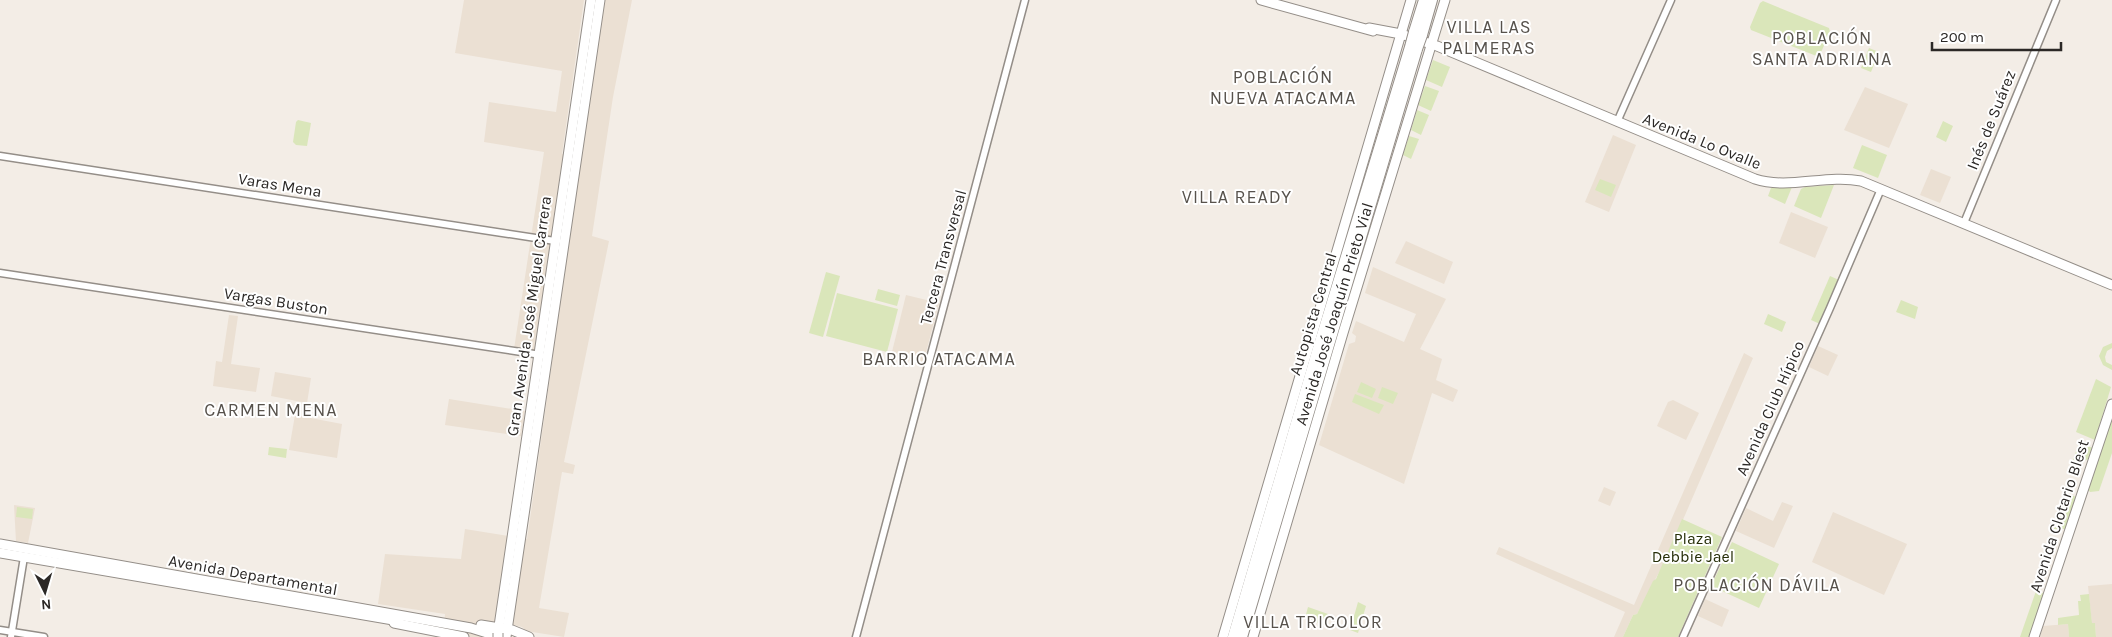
<svg xmlns="http://www.w3.org/2000/svg" width="2112" height="637" font-family="Karla,sans-serif">
	<rect width="100%" height="100%" fill="#f3ede6"/>
	<g fill="#ebe0d3">
		<path d="M464,0H584L562,154L581,156L603,0H632L613,97L592,236L609,241L564,462L575,465L573,474L562,472L539,608L569,613L564,637L526,631L522,627L514,625L512,637H443L445,614L378,604L385,554L461,559L465,529L527,539L531,512L553,355L514,349L544,152L484,142L489,102L556,112L562,71L455,53Z"/>
		<path d="M1865,87L1908,104L1889,148L1844,130Z"/>
		<path d="M1613,135L1636,145L1609,212L1585,202Z"/>
		<path d="M1931,169L1951,177L1940,203L1920,195Z"/>
		<path d="M1791,212L1828,227L1815,258L1779,243Z"/>
		<path d="M1406,241L1453,262L1444,284L1395,263Z"/>
		<path d="M1373,267L1446,299L1420,349L1442,359L1436,380L1458,390L1453,402L1432,393L1404,484L1319,445L1349,344L1355,342L1356,336L1352,333L1356,321L1404,342L1416,314L1365,293Z"/>
		<path d="M906,295L939,303L923,364L891,356Z"/>
		<path d="M229,315L238,316L231,364L260,368L256,392L213,386L216,361L222,362Z"/>
		<path d="M1818,346L1838,355L1828,376L1809,367Z"/>
		<path d="M1744,353L1753,358L1666,559L1637,614L1633,615L1623,637H1614L1625,612L1496,554L1499,547L1634,605Z"/>
		<path d="M275,372L311,378L307,403L271,396Z"/>
		<path d="M449,399L525,411L521,436L445,425Z"/>
		<path d="M1673,400L1699,413L1686,440L1657,426L1668,402Z"/>
		<path d="M295,415L342,424L337,458L289,450Z"/>
		<path d="M1604,487L1616,492L1610,506L1598,501Z"/>
		<path d="M1782,502L1793,506L1774,548L1736,531L1746,508L1773,521Z"/>
		<path d="M14,505L35,508L28,543L16,541Z"/>
		<path d="M1833,512L1907,544L1884,595L1812,562Z"/>
		<path d="M2112,584V637H2096L2095,624H2092L2088,586Z"/>
		<path d="M1705,599L1729,610L1722,627L1698,616Z"/>
		<path d="M2068,624L2069,637H2040L2043,626Z"/>
	</g>
	<g fill="#dae6ba">
		<path d="M1763,1L1829,28L1830,32L1819,57L1751,30L1750,27L1760,3Z"/>
		<path d="M1869,48L1879,52L1871,72L1861,68Z"/>
		<path d="M1433,60L1450,67L1442,87L1426,80Z"/>
		<path d="M1425,86L1439,91L1431,111L1418,105Z"/>
		<path d="M1417,110L1429,115L1421,135L1411,130Z"/>
		<path d="M298,120L311,123L307,146L296,145L293,142L296,122Z"/>
		<path d="M1943,121L1953,126L1946,142L1936,137Z"/>
		<path d="M1409,136L1419,139L1411,159L1403,155Z"/>
		<path d="M1862,145L1887,155L1878,178L1853,168Z"/>
		<path d="M1600,179L1616,185L1611,197L1595,190Z"/>
		<path d="M1834,185L1821,218L1794,206L1801,189L1805,187Z"/>
		<path d="M1792,187L1785,204L1768,196L1771,188Z"/>
		<path d="M826,272L840,276L823,337L809,333Z"/>
		<path d="M1830,276L1839,280L1820,324L1811,320Z"/>
		<path d="M878,289L900,295L897,306L875,300Z"/>
		<path d="M837,293L898,309L887,352L826,336Z"/>
		<path d="M1901,300L1918,307L1915,319L1896,312Z"/>
		<path d="M1768,314L1786,322L1782,332L1764,324Z"/>
		<path d="M2112,343V348L2107,351L2105,357L2106,362L2112,365V370L2103,365L2099,356L2103,347Z"/>
		<path d="M2096,379L2111,387L2095,440L2076,432Z"/>
		<path d="M1361,382L1376,389L1372,398L1357,392Z"/>
		<path d="M1382,387L1398,393L1393,404L1378,398Z"/>
		<path d="M1355,394L1384,405L1379,414L1352,402Z"/>
		<path d="M2112,416V453L2099,491L2090,492L2088,489Z"/>
		<path d="M2079,443L2093,448L2091,458L2076,464L2072,463Z"/>
		<path d="M269,447L287,449L286,458L268,455Z"/>
		<path d="M2067,493L2076,497L2065,529H2054Z"/>
		<path d="M17,507L33,509L32,519L16,517Z"/>
		<path d="M1682,519L1722,537L1678,637H1623L1633,615L1637,614L1653,581L1656,579Z"/>
		<path d="M1732,542L1779,564L1759,608L1711,586Z"/>
		<path d="M2036,591L2046,594L2031,637H2020Z"/>
		<path d="M2089,594L2092,623H2095L2096,637H2069L2068,624L2058,625V618L2079,615L2078,601H2081L2080,595Z"/>
		<path d="M1358,602L1366,606L1358,633L1350,630Z"/>
		<path d="M1308,607L1328,614L1324,625L1305,618Z"/>
	</g>
	<g fill="none" stroke-linecap="round" stroke-linejoin="round">
		<g stroke="#948e88" stroke-width="9">
			<g id="minor">
				<path d="M1617,122L1671,0"/>
				<path d="M0,156L555,241"/>
				<path d="M1964,223L2056,0"/>
				<path d="M0,273L541,355"/>
				<path d="M0,630L44,637"/>
				<path d="M11,637L24,557"/>
				<path d="M856,637L1025,0"/>
				<path d="M1683,637L1830,308L1881,189"/>
			</g>
		</g>
		<g stroke="#948e88" stroke-width="11">
			<g id="major">
				<path d="M1261,0L1373,31"/>
				<path d="M1369,28L1401,34L1437,46L1755,179C1789,190 1826,174 1861,181L2112,285"/>
				<path d="M0,544L471,628L500,637"/>
				<path d="M0,553L399,621"/>
				<path d="M394,623L464,637"/>
				<path d="M481,625L512,630L529,637"/>
				<path d="M498,633L591,0"/>
				<path d="M506,637L600,0"/>
				<path d="M1223,637L1411,0"/>
				<path d="M1253,637L1343,333L1445,0"/>
				<path d="M2034,637L2112,404"/>
			</g>
		</g>
		<g stroke="#948e88" stroke-width="12">
			<g id="highway">
				<path d="M1414,32L1424,0"/>
				<path d="M1422,35L1432,0"/>
				<path d="M1233,637L1319,345L1410,47"/>
				<path d="M1242,637L1417,49"/>
			</g>
		</g>
		<use href="#minor" stroke="#fff" stroke-width="6"/>
		<use href="#major" stroke="#fff" stroke-width="9"/>
		<use href="#highway" stroke="#fff" stroke-width="10"/>
		<g stroke="#948e88" stroke-width="11" stroke-linecap="butt">
			<path id="major-bridge" d="M498,637V633"/>
		</g>
		<g stroke="#948e88" stroke-width="12" stroke-linecap="butt">
			<g id="highway-bridge">
				<path d="M1410,47L1414,32"/>
				<path d="M1417,49L1422,35"/>
			</g>
		</g>
		<use href="#major-bridge" stroke="#fff" stroke-width="9"/>
		<use href="#highway-bridge" stroke="#fff" stroke-width="10"/>
	</g>
	<g text-anchor="middle" dominant-baseline="central" stroke-width="4" stroke-linejoin="round" paint-order="stroke">
		<g font-size="16" fill="#2b2826" stroke="#fff">
			<text transform="translate(1991 120) rotate(-68)">Inés de Suárez</text>
			<text transform="translate(1702 141) rotate(22)">Avenida Lo Ovalle</text>
			<text transform="translate(280 185) rotate(9)">Varas Mena</text>
			<text transform="translate(943 257) rotate(-75)">Tercera Transversal</text>
			<text transform="translate(276 301) rotate(9)">Vargas Buston</text>
			<text transform="translate(1313 314) rotate(-73)">Autopista Central</text>
			<text transform="translate(1334 314) rotate(-73)">Avenida José Joaquín Prieto Vial</text>
			<text transform="translate(529 316) rotate(-82)">Gran Avenida José Miguel Carrera</text>
			<text transform="translate(1770 408) rotate(-66)">Avenida Club Hípico</text>
			<text transform="translate(2059 516) rotate(-72)">Avenida Clotario Blest</text>
			<text transform="translate(253 575) rotate(10)">Avenida Departamental</text>
		</g>
		<g font-size="16" fill="#272f09" stroke="#fff">
			<text x="1693" y="538">Plaza<tspan x="1693" dy="18">Debbie Jael</tspan></text>
		</g>
		<g font-size="18" letter-spacing="1" fill="#57524c" stroke="#fff">
			<text x="1489" y="27">VILLA LAS<tspan x="1489" dy="21">PALMERAS</tspan></text>
			<text x="1822" y="38">POBLACIÓN<tspan x="1822" dy="21">SANTA ADRIANA</tspan></text>
			<text x="1283" y="77">POBLACIÓN<tspan x="1283" dy="21">NUEVA ATACAMA</tspan></text>
			<text x="1237" y="197">VILLA READY</text>
			<text x="939" y="359">BARRIO ATACAMA</text>
			<text x="271" y="410">CARMEN MENA</text>
			<text x="1757" y="585">POBLACIÓN DÁVILA</text>
			<text x="1313" y="622">VILLA TRICOLOR</text>
		</g>
	</g>
	<g transform="translate(45 592) rotate(175)" stroke="#ffffff" stroke-width="4" paint-order="stroke">
	<path d="M0-4L9 19L0 12L-9 19Z" fill="#2b2826"/>
	<text y="-8" font-size="14" font-weight="bold" text-anchor="middle" fill="#2b2826">N</text>
	</g>
	<path d="M1932 42v8h129v-8" fill="none" stroke="#2b2826" stroke-width="2.5"/>
	<text x="1940" y="42" font-size="15" fill="#2b2826" stroke="#ffffff" stroke-width="4" paint-order="stroke">200 m</text>
</svg>
